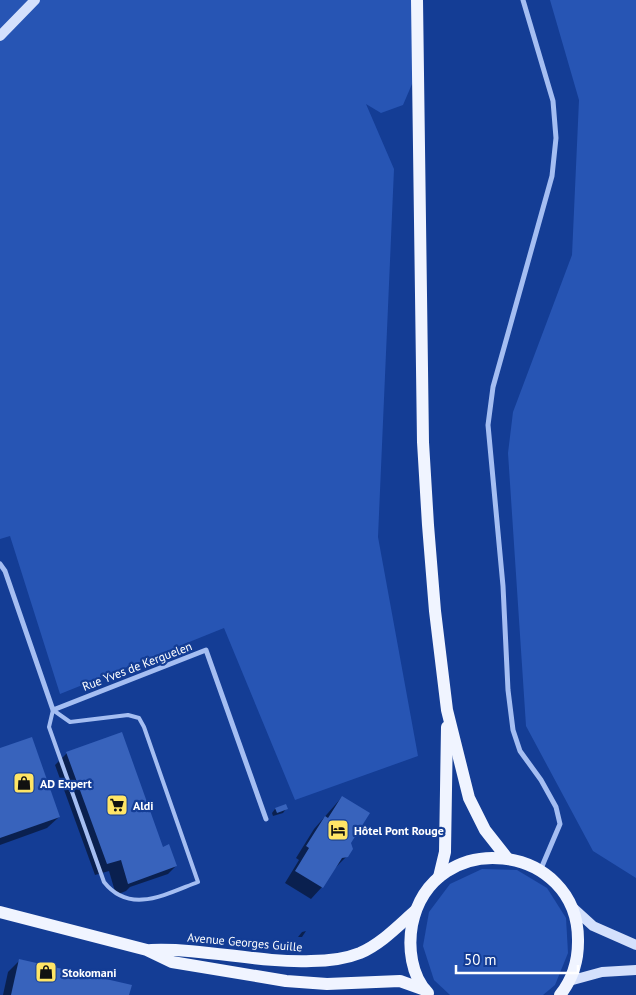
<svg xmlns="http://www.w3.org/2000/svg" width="636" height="995" font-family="'PT Sans',sans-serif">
	<rect width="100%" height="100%" fill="#143d95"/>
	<g fill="#2755b4">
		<path d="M0,0H417L418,70L403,105L381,113L366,104L394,169L378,537L418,756L295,800L224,628L60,694L10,536L0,539Z"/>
		<path d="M550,0H636V878L593,851L526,726L508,453L513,412L572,255L579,100Z"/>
		<path d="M482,869L517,870L547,888L566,918L568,953L555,985L543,995H450L434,980L423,946L429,912L450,884Z"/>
	</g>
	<g fill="#0007">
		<path d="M0,750L59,817L47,828L0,845Z"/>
		<path d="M67,753L162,848L176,866L168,874L130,887L126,891L116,895L109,871L95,875L55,765Z"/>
		<path d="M342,797L350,843L347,856L335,868L322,887L311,899L285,883L299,860L296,858L314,829Z"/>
		<path d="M285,806L286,809L283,813L273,816L272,813L275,809Z"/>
		<path d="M306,931L302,937H298L302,932Z"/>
		<path d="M20,960L128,995H3L8,972Z"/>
	</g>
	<g fill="#3863bc">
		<path d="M122,732L163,847L169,844L177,866L128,884L121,860L107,864L66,752Z"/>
		<path d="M32,737L60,817L0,838V748Z"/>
		<path d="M342,796L370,813L351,843L353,849L348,857L342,858L323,888L295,871L309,848L306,846L325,816L328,818Z"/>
		<path d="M286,804L288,809L277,813L275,808Z"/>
		<path d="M19,959L132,985L129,995H11Z"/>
	</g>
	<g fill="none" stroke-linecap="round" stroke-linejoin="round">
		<path stroke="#a5bef2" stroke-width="4" d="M53,710L70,722L128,715L139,718L144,727L198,882C166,894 130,915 104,882L49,727Z"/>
		<g stroke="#a5bef2" stroke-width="5">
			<path d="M523,0L553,101L556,138L552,176L493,387L488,425L503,586L508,690L513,730L520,751L541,780L556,807L560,824L540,871"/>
			<path d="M0,564L5,571L53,710L206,650L266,819"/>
		</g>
		<g stroke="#d4e0fc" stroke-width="10">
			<path d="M0,36L35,0"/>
			<path d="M571,906L593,926L636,945"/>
			<path d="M569,981L602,972L636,970"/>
		</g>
		<g stroke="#f0f4ff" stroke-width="12">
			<path d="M417,0L423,442L428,525L435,611L447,710L469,798L485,830L507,858"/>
			<path d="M439,877L445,852L447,727"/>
			<path d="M0,912L147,950L172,962L286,981L327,984L400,981L425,990"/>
			<path d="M151,950C205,948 258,963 311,961C327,961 345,959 360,953C381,944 398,926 415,911"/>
			<path d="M428,993C411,976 408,947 412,925C432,825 580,842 578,942C578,961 572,980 560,995"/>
		</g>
	</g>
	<defs>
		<g id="shop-square" transform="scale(1.125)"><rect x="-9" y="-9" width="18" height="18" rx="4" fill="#ffe566" stroke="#143d95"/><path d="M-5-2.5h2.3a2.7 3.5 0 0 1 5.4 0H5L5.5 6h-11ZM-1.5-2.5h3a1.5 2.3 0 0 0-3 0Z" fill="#111"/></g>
		<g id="supermarket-square" transform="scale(1.125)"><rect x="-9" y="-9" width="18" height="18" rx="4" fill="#ffe566" stroke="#143d95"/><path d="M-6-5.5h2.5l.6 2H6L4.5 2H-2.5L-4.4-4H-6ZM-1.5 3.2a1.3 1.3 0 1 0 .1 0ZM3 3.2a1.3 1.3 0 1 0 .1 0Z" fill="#111"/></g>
		<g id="hotel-square" transform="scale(1.125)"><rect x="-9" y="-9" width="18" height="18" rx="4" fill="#ffe566" stroke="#143d95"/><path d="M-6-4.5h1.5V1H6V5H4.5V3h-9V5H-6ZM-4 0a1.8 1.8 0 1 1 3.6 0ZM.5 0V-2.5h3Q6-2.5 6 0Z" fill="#111"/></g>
	</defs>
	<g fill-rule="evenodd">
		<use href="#shop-square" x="24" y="783"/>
		<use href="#supermarket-square" x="117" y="805"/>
		<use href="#hotel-square" x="338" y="830"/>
		<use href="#shop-square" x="46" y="972"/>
	</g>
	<g text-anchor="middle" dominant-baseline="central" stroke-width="4.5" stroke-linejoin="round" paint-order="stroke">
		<g font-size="12" fill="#fff" stroke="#143d95">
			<text transform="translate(137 666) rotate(-21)">Rue Yves de Kerguelen</text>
			<text transform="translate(245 942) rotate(5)">Avenue Georges Guille</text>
		</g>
		<g font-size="12" font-weight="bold" fill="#fff" stroke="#143d95" text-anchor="start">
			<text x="40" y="783">AD Expert</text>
			<text x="133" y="805">Aldi</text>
			<text x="354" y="830">Hôtel Pont Rouge</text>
			<text x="62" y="972">Stokomani</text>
		</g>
	</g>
	<path d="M456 965v8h122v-8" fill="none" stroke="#ffffff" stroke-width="2.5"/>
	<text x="464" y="965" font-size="15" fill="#ffffff" stroke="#143d95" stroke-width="4" paint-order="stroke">50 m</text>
</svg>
